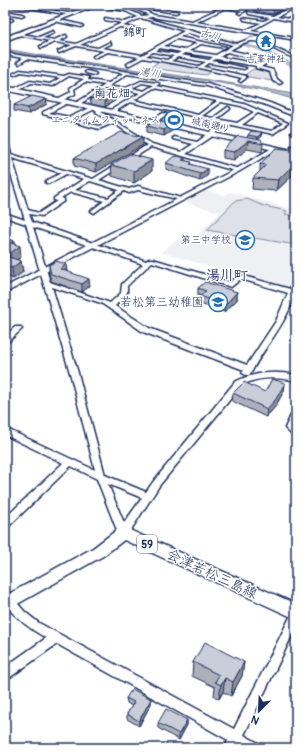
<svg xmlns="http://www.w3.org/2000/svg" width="301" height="753" font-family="Pangolin,'Klee One',sans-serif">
	<rect width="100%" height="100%" fill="#fff"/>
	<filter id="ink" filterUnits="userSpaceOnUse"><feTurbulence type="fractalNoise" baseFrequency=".025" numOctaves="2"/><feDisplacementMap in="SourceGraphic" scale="8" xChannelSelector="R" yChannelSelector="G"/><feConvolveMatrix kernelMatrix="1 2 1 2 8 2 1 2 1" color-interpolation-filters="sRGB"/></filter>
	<g filter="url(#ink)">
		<g fill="#eff0f4">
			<path d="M206,190L225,195L230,192L295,210L296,272L288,290L161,252L179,238L191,242L220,212L182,202Z"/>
			<path d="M5,258L16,262L33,271L5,287Z"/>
		</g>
		<g fill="#dee1e7" stroke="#7c88a2">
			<path d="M159,61L210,70L211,72L206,75L149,68Z"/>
			<path d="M253,69L270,72L272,81L243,76Z"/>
			<path d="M247,199L264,206L287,211L285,214L296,216V245L207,230L235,201Z"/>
		</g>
		<path fill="#b5bbca" stroke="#77839f" d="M5,49C99,66 194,76 288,93L296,95V100C249,85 198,80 149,73C101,66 53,58 5,51Z"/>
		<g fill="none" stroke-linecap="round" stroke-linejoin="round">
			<path fill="#b5bbca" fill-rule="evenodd" d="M119,5H127L165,22L262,48L296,65V70L258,50L161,24Z"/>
			<g stroke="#1b2f5e" stroke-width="3">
				<g id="minor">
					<path d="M11,5L48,9L60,5H65L52,10L73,14L71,15Z"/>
					<path d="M93,5L126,9L142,16L149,15L128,5H133L154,15L192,21L227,5H232L229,7L247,10L240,14L238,13L242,11L226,8L196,22L246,30L261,23L244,20L243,18L264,21L270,18L249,14L248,12L273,16L296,5V7L277,17L289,19L296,18V20L289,21L274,18L251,31L296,38V40L265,35V37L257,40C270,44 282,54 296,56V58C282,56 264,41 253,41C245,41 236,47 230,50L267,59V63L261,67L273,70L277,79L282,83L280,84L273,81L270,72L256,68V66L216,59L212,61L246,68L244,69L209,63L204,67L246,76V78L241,82L239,81L242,78L200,68L143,58L128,66L127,64L139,57L108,52L94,58L93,56L104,51L76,46L59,53L58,51L72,45L55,42L41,48L40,46L50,41L14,34L16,33L39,37L53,31L54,33L43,38L54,40L66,35L67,37L59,41L76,44L122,23L105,20V18L125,22L138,17L125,11ZM152,17L264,35L250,38L249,39L236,44L146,18ZM141,18L184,31L142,55L102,48L111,44L110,42L98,48L80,45L120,27L139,31V29L123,26ZM188,33L233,45L216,55L189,51L201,44L224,48L226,47L179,37ZM176,39L197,43L184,50L164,46ZM160,48L181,52L177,54L156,51ZM153,52L174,56L167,60L146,56ZM227,52L264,61L260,64L220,57ZM185,53L213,57L209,60L181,55ZM178,57L206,62L199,66L171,61Z"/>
					<path d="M144,6L176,11L178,12L176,13L143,8Z"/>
					<path d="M5,11L22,14L24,15L22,16L5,13Z"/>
					<path d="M5,18L12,19L13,20L11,21L5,20Z"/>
					<path d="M55,19L82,25L83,26L81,27L54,21Z"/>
					<path d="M5,53L208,84L270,103L296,114V117L266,105L207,86L127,74L108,87L126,88L141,81L158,83L160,84L157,86L244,104L288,123L273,134L227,124L213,136L186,154L239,169V171H235L151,147L99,180L129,189L138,186L181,198V200L138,190L129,193L124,191L94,213L91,211L92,210L104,201L71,192L61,198L64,199V201L42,216L29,214L32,222L146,261L149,259H153L230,282L240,275L290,289L294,282L296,281C296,314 266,343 252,371L249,375H246L242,373L244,370L143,332L116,313L101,303L52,287L78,373L105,475L146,492L153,482L235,382C253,372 276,371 296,375V381C278,377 257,376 241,386L159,486L127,536L123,537L119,536L118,533L97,479L71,466L8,527L5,528V518L63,463L5,435V428L95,470L70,373L26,224L5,217V213L25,220L5,155V141L8,143L11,154L93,179L147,145L113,123L99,129L43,114V112L66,101L68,102V103L49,113L70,117L91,107H95V109L73,120L99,126L109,121L96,112L98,109H102L101,112L152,144L181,152L193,144L173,139V137L197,142L223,123L130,102L113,113H109V111L140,93L127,90L104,89L78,105L74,104L105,85L85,82L74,89L75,94L61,101H57V99L71,92L70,88L84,79L69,76L53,86L31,83L17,91H13V89L30,81L50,84L60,78L21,72L14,75L12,74L20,70L64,76L69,74L89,77L88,80L109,83L123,73L27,59L19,64L17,63L23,58L5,55ZM142,83L154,85L144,91L132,88ZM154,88L217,101L198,115L134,100ZM221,102L241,106L254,112L237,123L217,119L230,109V108L228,107L213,118L202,116ZM258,113L283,123L272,131L242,125ZM12,158L61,173L46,181V183H50L66,174L84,179L54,198V200L57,201L39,213L28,210ZM90,181L119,190L108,198L75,190ZM33,227L143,264L122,284L121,293L110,303L50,282ZM152,262L231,287L241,279L288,293L276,321L247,365L149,328L115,306L127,293V286ZM108,484L142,498L124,523Z"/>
					<path d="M87,71L95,73L96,74L94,75L86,73L85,72Z"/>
					<path d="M163,113L167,114L155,123H151V121Z"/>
					<path d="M294,130H296V135L291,133Z"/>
					<path d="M296,143V148L290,153H286V151Z"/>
					<path d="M15,327H21L22,329L8,342H5V336Z"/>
					<path d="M296,410V422L294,427L296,429V437L293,436L285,428L293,411Z"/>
					<path d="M9,596L13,598L25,612L39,623L234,729L292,613L296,611V627L244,735L260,744L262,748H244L239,745L238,748H225L228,740L57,644L9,678L5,679V667L46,638C30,629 17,619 5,604V598Z"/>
				</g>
			</g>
			<g stroke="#1b2f5e" stroke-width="3">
				<path id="tertiary" d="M272,148L277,149L240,171L5,293V287L236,169Z"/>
			</g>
			<g stroke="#1b2f5e" stroke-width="3">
				<path id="secondary" d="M5,86L296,151V155L5,90Z"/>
			</g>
			<g stroke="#1b2f5e" stroke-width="3">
				<path id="primary" d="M123,527L296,604V619L124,540L103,556L5,611V596L93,548L118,529Z"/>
			</g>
			<g stroke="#1b2f5e" stroke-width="3">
				<path id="trunk" d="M91,5H99L5,41V37Z"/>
			</g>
			<use href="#minor" fill="#fff" fill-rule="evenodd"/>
			<use href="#tertiary" fill="#fff" fill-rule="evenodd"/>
			<use href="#secondary" fill="#fff" fill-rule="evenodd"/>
			<use href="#primary" fill="#fff" fill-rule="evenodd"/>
			<use href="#trunk" fill="#fff" fill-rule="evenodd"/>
		</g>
		<g fill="#aeb1bb" stroke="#1b2f5e">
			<path d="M6,5H18L27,7V9L25,10L6,7Z"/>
			<path d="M25,5H37L35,6Z"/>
			<path d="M254,5H286L285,8L273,14L254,11Z"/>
			<path d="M296,23V32H294L295,25Z"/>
			<path d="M90,98L116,100L105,107L91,104Z"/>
			<path d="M46,99L47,104L29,114L14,111V105Z"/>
			<path d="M173,124V130L164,136L147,132V126Z"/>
			<path d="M262,132L261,136L258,140L263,144L262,152L247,149L234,160L223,158V150L247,138L248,135Z"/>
			<path d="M143,145L96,172L74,166V158Z"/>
			<path d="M296,150V177L292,176L276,191L252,189L253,178L260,171V164Z"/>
			<path d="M185,158V160L192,164L208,175L200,181L166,169V163Z"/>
			<path d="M111,165L152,171L134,183L112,176Z"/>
			<path d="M5,238L15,241V245L21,257L17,260L21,261L23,272L13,279L5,275Z"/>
			<path d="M49,265L67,271L90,286L82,292L51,281L49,273Z"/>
			<path d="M198,288L237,292V300L224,312L200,304V296L198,295Z"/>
			<path d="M285,383L284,391L275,407L266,417L232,401L233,393L265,392Z"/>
			<path d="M193,662H244L242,676L231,696L223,692L219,699L214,696L215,687L192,676Z"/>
			<path d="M126,698L151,699V704L139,726L127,719V714L132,706L127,703Z"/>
			<path d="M187,720V725L179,740L158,728V723Z"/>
		</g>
		<g fill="#8d9099" stroke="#1b2f5e">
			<path d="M277,5H286L285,8L273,14L274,6Z"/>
			<path d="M116,94V100L105,107V101Z"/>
			<path d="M46,99L47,104L29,114L28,108Z"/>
			<path d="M173,124V130L164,136V130Z"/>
			<path d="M262,132L261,136L257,141L258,137Z"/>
			<path d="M143,137V145L96,172V164Z"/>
			<path d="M248,141L247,149L234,160V152Z"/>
			<path d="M152,160V171L134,183V171Z"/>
			<path d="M293,165L292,176L276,191L278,180Z"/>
			<path d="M208,169V175L200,181V174Z"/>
			<path d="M15,241L16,249L20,246L21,257L7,266L6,256L11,243Z"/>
			<path d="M21,261L23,272L13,279L12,268Z"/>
			<path d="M66,264L67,271L60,269Z"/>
			<path d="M89,279L90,286L82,292V284Z"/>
			<path d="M237,292V300L224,312L225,305Z"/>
			<path d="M285,383L284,391L275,407L266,417L267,409Z"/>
			<path d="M244,662L242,676L231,696L233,682Z"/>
			<path d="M225,678L223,692L219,699L221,685Z"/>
			<path d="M151,699V704L139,726V721Z"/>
			<path d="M187,720V725L179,740V734Z"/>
		</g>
		<g fill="#caceda" stroke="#1b2f5e">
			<path d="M9,5H18L27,7H25Z"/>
			<path d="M264,5H277L274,6Z"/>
			<path d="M102,92L116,94L105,101L90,98Z"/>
			<path d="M32,96L46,99L28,108L14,105Z"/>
			<path d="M156,121L173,124L164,130L147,126Z"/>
			<path d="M251,131L262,132L258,137L248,135Z"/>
			<path d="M121,132L143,137L96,164L74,158Z"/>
			<path d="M238,136L261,140L263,144L248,141L234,152L223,150Z"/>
			<path d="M276,148L296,150V166L293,165L278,180L253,178L266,165L260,164Z"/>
			<path d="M130,154L152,160L134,171L111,165Z"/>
			<path d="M178,156L185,158L182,160L192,162L190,164L208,169L200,174L166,163L173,157Z"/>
			<path d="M5,238L15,241L11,243L20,246L6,256L21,261L12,268L5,265Z"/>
			<path d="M56,261L66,264L60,269L89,279L82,284L51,274L49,265Z"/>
			<path d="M205,282L237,292L225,305L200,296L206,291L198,288Z"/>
			<path d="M272,379L285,383L276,399L267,409L233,393L244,382L265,392Z"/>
			<path d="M205,642L244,662L233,682L225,678L221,685L215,682L219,675L193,662Z"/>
			<path d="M132,689L151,699L139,721L127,714L134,702L126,698Z"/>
			<path d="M166,709L187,720L179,734L158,723Z"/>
		</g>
	</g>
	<defs>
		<g id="temple-ring" transform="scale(1)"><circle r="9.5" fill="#fff" stroke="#1f6fb2" stroke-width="1.5"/><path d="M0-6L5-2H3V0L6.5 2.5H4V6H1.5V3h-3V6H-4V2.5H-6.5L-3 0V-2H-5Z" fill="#1f6fb2"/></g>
		<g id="stadium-ring" transform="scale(1)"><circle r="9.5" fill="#fff" stroke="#1f6fb2" stroke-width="1.5"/><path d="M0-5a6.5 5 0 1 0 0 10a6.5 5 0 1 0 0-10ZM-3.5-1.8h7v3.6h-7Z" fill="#1f6fb2"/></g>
		<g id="school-ring" transform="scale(1)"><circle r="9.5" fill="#fff" stroke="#1f6fb2" stroke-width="1.5"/><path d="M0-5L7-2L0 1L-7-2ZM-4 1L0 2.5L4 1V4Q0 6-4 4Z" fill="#1f6fb2"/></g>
	</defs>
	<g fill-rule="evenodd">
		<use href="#temple-ring" x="266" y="41"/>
		<use href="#stadium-ring" x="174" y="120"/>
		<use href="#school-ring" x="245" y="240"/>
		<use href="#school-ring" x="218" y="302"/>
	</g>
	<g text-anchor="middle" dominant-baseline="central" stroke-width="3" stroke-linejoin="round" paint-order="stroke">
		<g font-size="10" fill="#1b2f5e" stroke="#fff" text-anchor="end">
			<text x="266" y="59" text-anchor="middle">古峯神社</text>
			<text x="160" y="120">エニタイムフィットネス</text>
			<text x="231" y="240">第三中学校</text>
		</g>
		<g font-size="10" fill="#1b2f5e" stroke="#fff">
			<text transform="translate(211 125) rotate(13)">城南通り</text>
		</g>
		<g font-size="11" font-style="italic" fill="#49597e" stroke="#fff">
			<text transform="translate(210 35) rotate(15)">古川</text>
			<text transform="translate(150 73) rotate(9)">湯川</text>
		</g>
		<rect fill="#fff" stroke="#5f6d8e" stroke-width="1" x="137" y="535" width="20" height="18" rx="3"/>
		<g font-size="11" font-weight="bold" fill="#1b2f5e">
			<text x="147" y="544">59</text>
		</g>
		<g font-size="12" font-weight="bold" fill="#1b2f5e" stroke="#fff">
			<text x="135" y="32">錦町</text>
			<text x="112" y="93">南花畑</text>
		</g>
		<g font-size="12" fill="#1b2f5e" stroke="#fff" text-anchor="end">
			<text x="204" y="302">若松第三幼稚園</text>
		</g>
		<g font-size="14" font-weight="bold" fill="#1b2f5e" stroke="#fff">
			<text x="227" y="275">湯川町</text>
		</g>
		<g font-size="14" fill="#1b2f5e" stroke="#fff">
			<text transform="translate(212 574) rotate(25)">会津若松三島線</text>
		</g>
	</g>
	<rect width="301" height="753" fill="none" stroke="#fff" stroke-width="20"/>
	<rect x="10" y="10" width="281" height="733" fill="none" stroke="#1b2f5e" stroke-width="1.5" filter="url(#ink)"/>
	<g transform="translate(259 711) rotate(204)" stroke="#ffffff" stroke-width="3" paint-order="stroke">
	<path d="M0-3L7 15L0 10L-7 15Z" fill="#1b2f5e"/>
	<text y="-6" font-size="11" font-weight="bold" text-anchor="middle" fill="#1b2f5e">N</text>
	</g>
</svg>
